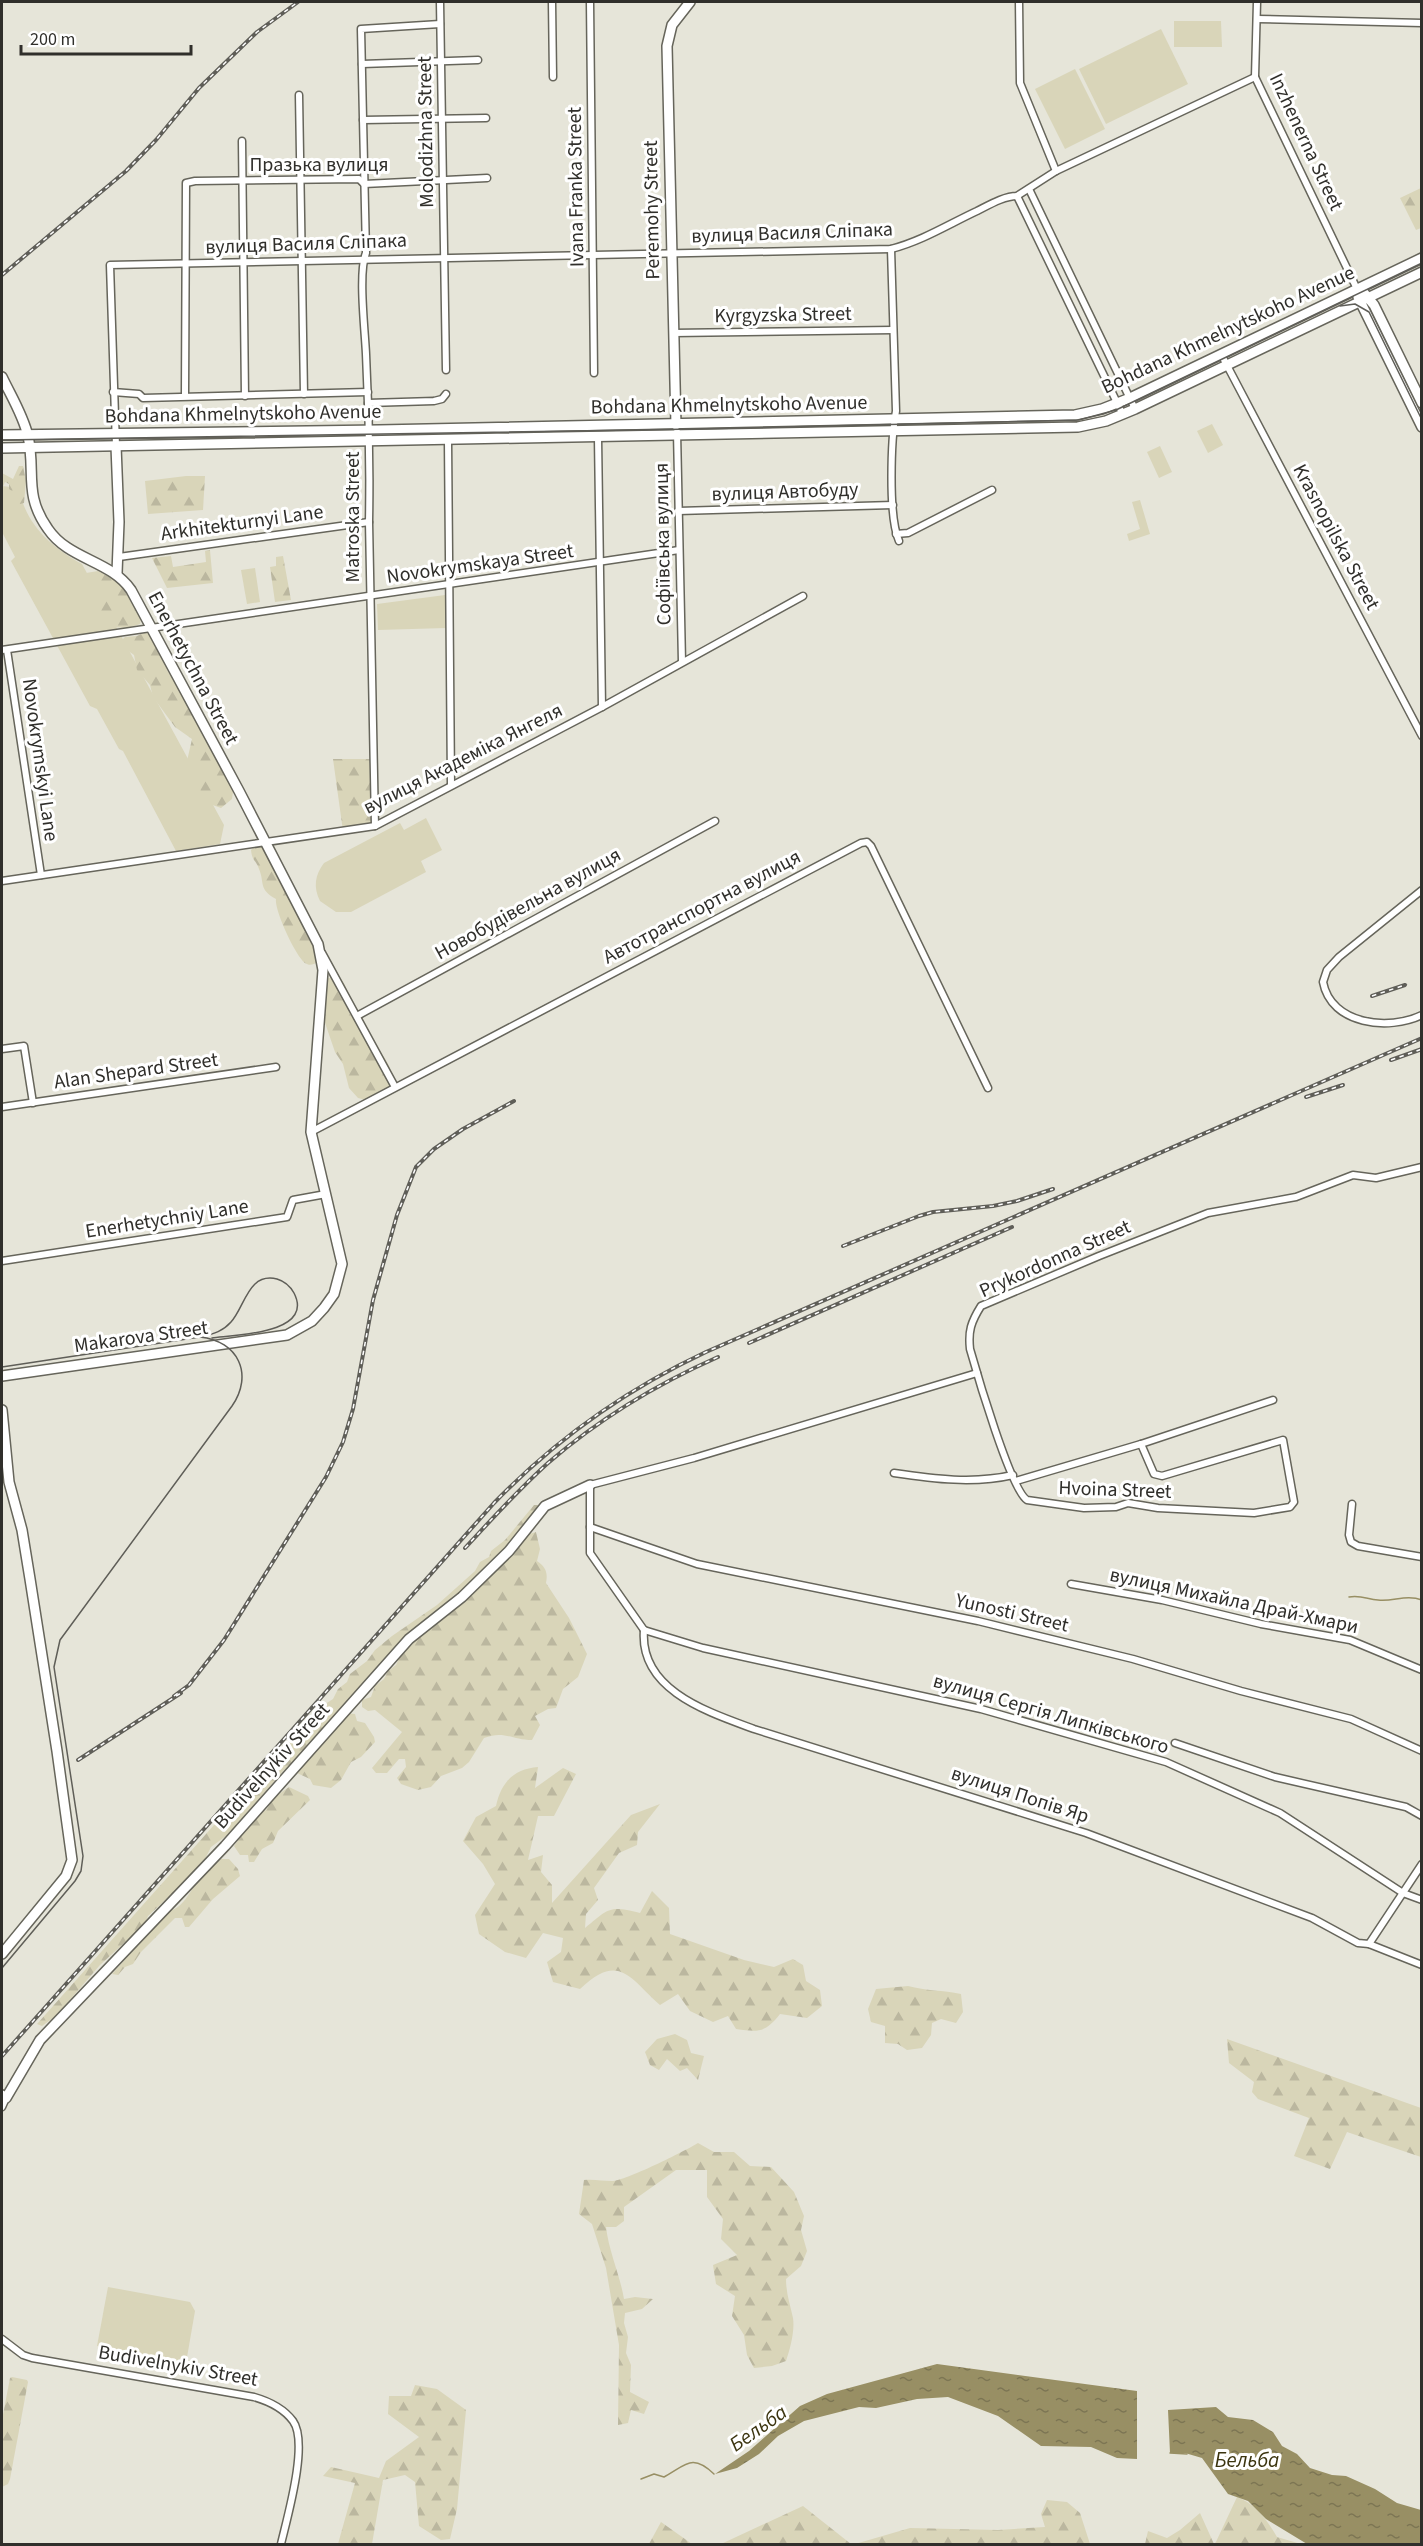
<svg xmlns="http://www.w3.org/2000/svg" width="1423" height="2546" font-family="'Source Sans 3',sans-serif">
	<defs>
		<pattern id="forest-firs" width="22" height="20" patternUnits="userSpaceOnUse" patternTransform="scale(1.5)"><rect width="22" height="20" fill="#d9d5b9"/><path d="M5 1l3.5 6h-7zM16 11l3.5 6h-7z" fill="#bbb79f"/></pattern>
		<pattern id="water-ripples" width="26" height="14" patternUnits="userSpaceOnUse" patternTransform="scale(1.5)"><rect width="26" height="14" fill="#988f64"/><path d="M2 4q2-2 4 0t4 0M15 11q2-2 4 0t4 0" fill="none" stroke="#7c7553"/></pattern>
	</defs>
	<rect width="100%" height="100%" fill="#e6e5d9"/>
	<g fill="#d9d5b9">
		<path d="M1174,21H1221L1222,47H1174Z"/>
		<path d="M1161,29L1188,84L1106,124L1079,69Z"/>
		<path d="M1075,69L1105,129L1065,149L1035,89Z"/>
		<path d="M1212,424L1223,445L1208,453L1197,431Z"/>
		<path d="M1160,446L1172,472L1159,478L1147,452Z"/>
		<path d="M2,486L19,488C25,524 51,547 82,564L224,825L220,844L176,851L123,751L119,749L97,709L90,706L11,561L15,557L2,532Z"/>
		<path d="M1140,500L1150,534L1129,541L1127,534L1140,529L1132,502Z"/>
		<path d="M255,568L260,602L247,604L241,570Z"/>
		<path d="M445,595L446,628L378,630L377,604Z"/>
		<path d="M426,818L442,850L421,861L426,872L351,912H336L320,901C313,887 315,875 324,863L400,823L404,830Z"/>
		<path d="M108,2287L190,2302L195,2311L186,2363L97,2346Z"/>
	</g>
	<g fill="url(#forest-firs)">
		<path d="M1421,188V228L1416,230L1400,198Z"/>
		<path d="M19,466H23L26,481L24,503L20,504L17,501V495L9,489V484L5,482L2,489V473L13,479Z"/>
		<path d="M186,476H205L203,510L148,514L145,481Z"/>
		<path d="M210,550L213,583L167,588L152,558L171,556L173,567L206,562L205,551Z"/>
		<path d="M283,556L291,600L275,602L270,567L276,566V557Z"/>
		<path d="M98,571L120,583L141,618L140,624L128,628L109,627L102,621L95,592L84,576L86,573Z"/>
		<path d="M145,632L151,635C156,646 165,658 167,670L192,711L231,786L233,792L232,799L221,808L204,802L195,774L187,761L192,739L175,727L153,697L150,685L137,670L134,655L127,650L122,640L125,637L137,636Z"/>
		<path d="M333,759H373L375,826L343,831Z"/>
		<path d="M263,845L310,925L318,962C313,965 309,966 305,963C296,957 274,910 276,899C258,889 265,883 259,869C256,860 252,861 251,850L255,846Z"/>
		<path d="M332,977L341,979C351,992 347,999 350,1014L354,1019L363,1021C367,1027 368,1033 372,1039C380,1054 397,1068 391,1086L366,1100L358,1098L349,1088L343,1064L335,1052L323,1017L326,979Z"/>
		<path d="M534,1505H538L536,1512L506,1549L463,1592L454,1595L439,1611L410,1632L361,1688L354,1693L321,1732L306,1746L291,1766L284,1770L230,1833L211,1847L205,1859L180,1886L148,1916L145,1924L100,1965L56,2016L42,2026L37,2024L214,1825L222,1821L293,1737L322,1706L333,1699L338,1689L347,1682L350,1674L367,1661L375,1650L392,1636L437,1605L475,1571L480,1562L489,1557L491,1551L505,1540Z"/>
		<path d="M536,1532L540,1549L537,1561C546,1567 548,1573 546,1583L569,1618L587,1654L578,1677L563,1689L556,1708L548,1709L535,1716L540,1725L532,1740C512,1740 504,1730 484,1738L469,1762L462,1768L441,1776L431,1787L418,1790L401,1784L397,1778L406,1767L405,1759H399L387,1773H376L372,1768L402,1732L375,1710L368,1711L362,1707V1700L371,1697L375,1686L384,1679L388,1671L396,1665L402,1652L412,1645L416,1638L452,1611L482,1582L488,1579L499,1565L508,1559L518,1544L529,1534Z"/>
		<path d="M346,1713L355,1714L357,1721L365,1723L374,1737L375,1742L361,1757L351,1762L341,1780L331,1788L313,1785L310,1779L297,1773L301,1766L309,1760V1757L334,1730Z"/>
		<path d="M538,1767L535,1788L563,1768L576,1774L554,1816H538L528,1860L543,1855L541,1872L552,1885V1903L631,1815L660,1804L638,1832L637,1845L619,1853L594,1888L598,1900L586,1914L585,1928C609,1909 608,1905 640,1913L652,1891L669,1908L670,1934L744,1960L774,1967L793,1959L803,1965L806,1981L820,1990L822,2006L807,2018L780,2014C765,2033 759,2032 736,2029L728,2016L713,2022L690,2011L678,1994L660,2005C629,1977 619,1952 580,1989L553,1982L547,1962L561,1952L563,1938L543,1933L526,1958L505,1952L479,1934L475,1915L495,1884L483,1864L463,1841L476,1817L496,1806C501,1782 514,1769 538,1767Z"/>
		<path d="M289,1787L308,1796L310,1800L278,1831L273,1843L262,1849L254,1862H249L248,1855H240L234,1846L257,1815L266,1810L273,1798Z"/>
		<path d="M221,1859H229L238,1869L240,1876L213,1899L189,1927H185L182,1918H175L141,1952L133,1964L125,1967L118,1975L112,1974L169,1911C185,1908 192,1886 202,1875C207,1870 215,1866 221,1859Z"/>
		<path d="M908,1986C926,1991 943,1990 961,1994L963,2012L956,2023L941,2019L932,2023L931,2035L922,2048L907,2050L898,2044L885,2043V2026L871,2022L868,2009L876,1989Z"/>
		<path d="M675,2034L687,2040L691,2053L704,2056L698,2080L687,2068L680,2071L667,2059L659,2070L650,2065L645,2052L657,2039Z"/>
		<path d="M1227,2039L1421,2108V2157L1347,2132L1330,2169L1294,2156L1309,2118L1258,2099L1252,2092L1254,2082L1229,2063Z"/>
		<path d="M698,2143L714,2152H734L750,2166L771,2167L794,2192L804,2216L801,2230L807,2251L801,2266L786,2279C786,2293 790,2304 793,2318C795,2331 790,2349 786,2361L772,2366L754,2368L747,2355L744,2335L732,2316L735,2296L716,2284L713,2265L737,2255L721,2239L723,2219L707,2197V2170H676L624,2207V2221L616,2227H606C609,2252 620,2275 624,2299L635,2297L653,2299L642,2309L625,2313L624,2323L628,2337L626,2353L631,2365L630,2392L649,2402L644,2414L631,2410L628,2423L618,2425L619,2345L606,2268L592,2224L579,2214L584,2180C594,2179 603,2181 612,2181C625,2181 685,2151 698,2143Z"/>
		<path d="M12,2377L27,2380L28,2382L10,2479L8,2484L2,2487V2420L10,2378Z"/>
		<path d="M415,2385L437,2389L466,2410L457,2509L450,2539L441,2540L419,2526L415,2482L405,2475L383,2480L372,2544H338L355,2483L323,2476L331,2467L379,2478L386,2461L419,2437L388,2414L389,2396H411Z"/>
		<path d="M1237,2497C1256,2504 1267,2520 1277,2537L1301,2544H1215Z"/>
		<path d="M1047,2500L1067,2502L1080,2513L1090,2544H855L910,2528L998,2530L1045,2527L1041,2514Z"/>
		<path d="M803,2506L851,2544H721Z"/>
		<path d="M1200,2513L1214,2544H1145L1148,2531L1167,2538L1180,2530Z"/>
		<path d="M661,2522L692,2544H649Z"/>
	</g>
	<g fill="url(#water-ripples)">
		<path d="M937,2364L1137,2391V2459L1117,2458L1091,2447L1041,2446L998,2416L948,2397L917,2399L876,2408L859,2407L804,2421L778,2436L759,2454L737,2468L715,2474L749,2451L800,2406L827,2394Z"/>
		<path d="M1216,2407L1228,2417L1253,2420L1273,2432L1282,2446L1297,2454L1310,2468L1332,2475L1346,2476L1375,2489L1397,2503L1421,2510V2544H1307L1266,2519L1248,2501L1228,2494L1202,2458L1185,2453H1170L1168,2410Z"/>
	</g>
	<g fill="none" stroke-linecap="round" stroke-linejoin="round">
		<g stroke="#988f64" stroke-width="1.5">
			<path d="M1349,1597C1361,1595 1367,1599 1378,1600C1393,1602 1406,1594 1422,1600"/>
			<path d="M1170,2453L1187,2454"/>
			<path d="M641,2479L654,2474L664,2477C686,2465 692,2453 714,2474"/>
		</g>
		<g stroke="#66655b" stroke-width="9">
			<g id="street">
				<path d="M440,2L446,370"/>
				<path d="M552,2L553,77"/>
				<path d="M590,2L594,373"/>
				<path d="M1019,2L1020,83L1056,171"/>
				<path d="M1257,2L1255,77L1357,289"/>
				<path d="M1257,19L1422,23"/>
				<path d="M362,64L478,60"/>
				<path d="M299,95L304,394"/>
				<path d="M363,120L486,118"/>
				<path d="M242,141L245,396"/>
				<path d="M1029,189L1135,409"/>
				<path d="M1017,196L1123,415"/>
				<path d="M891,249L896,411C891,439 888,516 899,541"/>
				<path d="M673,333L893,330"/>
				<path d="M1221,354L1422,736"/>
				<path d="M113,392L139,394L143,398L368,392"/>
				<path d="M185,395L186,183L195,181L359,179L364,184L487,178"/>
				<path d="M368,403L434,401L442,399L446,394"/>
				<path d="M677,432L682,662"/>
				<path d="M598,438L602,707"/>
				<path d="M448,441L451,785"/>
				<path d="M116,446L110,265L891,249C922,241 949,224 977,211C989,205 1004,196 1017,196L1056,171L1255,77"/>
				<path d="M678,511L893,505"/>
				<path d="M896,534L908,533L992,490"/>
				<path d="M119,557L369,522"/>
				<path d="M2,650L679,550"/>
				<path d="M7,650L41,875"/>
				<path d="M375,826L369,522C370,466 369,410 366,354C365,331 358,272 366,253L361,29L440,24"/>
				<path d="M2,881L375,826L602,707L803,596"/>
				<path d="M1422,890L1339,957L1327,970L1323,982C1331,1025 1389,1031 1422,1015"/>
				<path d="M322,953L395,1087"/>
				<path d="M357,1016L715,821"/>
				<path d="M2,1049L24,1046L33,1103"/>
				<path d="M2,1107L276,1067"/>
				<path d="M311,1132L861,843L867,842L871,846L988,1088"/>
				<path d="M2,1261L287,1217L293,1200L326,1194"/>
				<path d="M1141,1444L1154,1474L1162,1476L1283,1440L1294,1502L1290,1507L1254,1513L1158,1508L1128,1503L1116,1507L1084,1508L1027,1500C1011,1490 977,1374 970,1349C968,1331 971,1322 981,1306L1099,1256L1208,1213L1296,1197L1353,1175L1376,1178L1422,1167"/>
				<path d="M894,1473C934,1479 974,1484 1013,1475"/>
				<path d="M1016,1481L1141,1444L1273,1400"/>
				<path d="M1352,1504L1349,1535L1351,1542L1358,1546L1422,1557"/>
				<path d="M590,1527L697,1564L978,1621L1133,1659L1241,1691L1351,1719L1422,1751"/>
				<path d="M1071,1584L1162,1600L1261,1624L1350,1640L1422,1670"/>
				<path d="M644,1630C639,1690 708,1712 754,1729L1086,1833L1312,1918L1358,1943L1369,1944L1422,1965"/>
				<path d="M644,1630L703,1648L981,1709L1166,1762L1280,1813L1403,1893L1422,1900"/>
				<path d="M644,1630L590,1553V1485L694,1458L977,1373"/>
				<path d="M1175,1743L1275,1777L1406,1807L1422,1816"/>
				<path d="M1369,1944L1422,1864"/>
				<path d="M2,2107L6,2098"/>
				<path d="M2,2339L23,2355L32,2358L254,2397C268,2401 284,2409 293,2421C309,2443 287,2518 281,2544"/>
			</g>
		</g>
		<g stroke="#66655b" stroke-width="12">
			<g id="secondary">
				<path d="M1364,293L1374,305L1422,403"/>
				<path d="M1358,297L1422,427"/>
				<path d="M2,377C11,396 23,415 28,436C36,472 23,494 48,529C69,560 110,560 131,590L239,791L318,944L323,970L311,1132L342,1264L334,1294L324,1308L312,1321L287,1335L2,1376"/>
				<path d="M676,425L667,46L672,25L690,2"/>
				<path d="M2,435L379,430L1075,415L1102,409L1130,398L1422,258"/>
				<path d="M116,446L119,522L117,573"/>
				<path d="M2,448L1078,427L1106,421L1135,409L1422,272"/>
				<path d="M2,1410L9,1482L22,1530L30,1579L57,1751L72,1860L66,1876L2,1954"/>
				<path d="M2,2095L6,2098L40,2040L225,1846L409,1639L462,1597L509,1551L545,1506L590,1485"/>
			</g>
		</g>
		<use href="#street" stroke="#fff" stroke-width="6"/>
		<use href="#secondary" stroke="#fff" stroke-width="9"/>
		<g stroke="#5f5e58" stroke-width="1.5">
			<path d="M1340,306L1355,304L1369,312L1422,420"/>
			<path d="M2,440L695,429L1079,420L1116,410L1422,263"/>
			<path d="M203,1336C214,1334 223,1331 231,1322C245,1307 248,1272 277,1279C284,1281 290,1286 294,1293C315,1334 234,1335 212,1338"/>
			<path d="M2,1367L200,1337C238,1341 254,1374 232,1406L60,1640L54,1667L83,1856L81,1871L75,1881L2,1968"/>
		</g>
		<g stroke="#5f5e58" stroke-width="4">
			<g id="rail">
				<path d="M2,275L126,171L156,140L199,88L257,32L298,2"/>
				<path d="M1372,996L1405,985"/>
				<path d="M1391,1060L1422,1049"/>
				<path d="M1306,1097L1343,1085"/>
				<path d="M843,1246L919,1216L933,1212L993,1206L1017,1201L1053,1189"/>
				<path d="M749,1343L1012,1227"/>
				<path d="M465,1548C492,1519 518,1490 548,1463C599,1419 657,1384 718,1357"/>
				<path d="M174,1696L189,1685L224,1640L326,1477L343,1442L353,1409L373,1300L397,1215L416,1167L434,1149L463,1129L514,1101"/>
				<path d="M78,1760L181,1693"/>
				<path d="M2,2056L494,1503C556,1439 625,1390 706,1352L1422,1038"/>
			</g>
		</g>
		<use href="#rail" stroke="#fff" stroke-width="1.5" stroke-dasharray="4.5" stroke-linecap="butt"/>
	</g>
	<g text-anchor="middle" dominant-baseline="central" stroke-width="6" stroke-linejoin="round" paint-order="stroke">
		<g font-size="20" fill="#302f2b" stroke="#fff">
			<text transform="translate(426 132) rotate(-91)">Molodizhna Street</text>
			<text transform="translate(1306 142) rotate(65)">Inzhenerna Street</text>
			<text x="319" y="165">Празька вулиця</text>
			<text transform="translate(576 187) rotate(-91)">Ivana Franka Street</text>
			<text transform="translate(652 210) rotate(-91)">Peremohy Street</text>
			<text transform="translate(792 233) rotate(-2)">вулиця Василя Сліпака</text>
			<text transform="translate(306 244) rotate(-2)">вулиця Василя Сліпака</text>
			<text transform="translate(783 315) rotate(-1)">Kyrgyzska Street</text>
			<text transform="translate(1228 330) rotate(-25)">Bohdana Khmelnytskoho Avenue</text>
			<text transform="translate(729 405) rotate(-1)">Bohdana Khmelnytskoho Avenue</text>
			<text transform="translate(243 414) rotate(-1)">Bohdana Khmelnytskoho Avenue</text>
			<text transform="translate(785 492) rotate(-2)">вулиця Автобуду</text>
			<text transform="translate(353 517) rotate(-90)">Matroska Street</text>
			<text transform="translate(242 523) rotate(-8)">Arkhitekturnyi Lane</text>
			<text transform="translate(1336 537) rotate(62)">Krasnopilska Street</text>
			<text transform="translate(663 544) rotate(-91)">Софіївська вулиця</text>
			<text transform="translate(480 564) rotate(-8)">Novokrymskaya Street</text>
			<text transform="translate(193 668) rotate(62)">Enerhetychna Street</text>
			<text transform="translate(463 759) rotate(-27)">вулиця Академіка Янгеля</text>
			<text transform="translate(40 760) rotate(82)">Novokrymskyi Lane</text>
			<text transform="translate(528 904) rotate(-29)">Новобудівельна вулиця</text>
			<text transform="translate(702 907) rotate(-28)">Автотранспортна вулиця</text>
			<text transform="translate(136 1071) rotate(-8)">Alan Shepard Street</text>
			<text transform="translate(167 1219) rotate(-9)">Enerhetychniy Lane</text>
			<text transform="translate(1055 1259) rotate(-24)">Prykordonna Street</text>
			<text transform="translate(141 1337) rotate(-8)">Makarova Street</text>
			<text transform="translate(1115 1490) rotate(2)">Hvoina Street</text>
			<text transform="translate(1234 1601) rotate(12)">вулиця Михайла Драй-Хмари</text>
			<text transform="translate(1012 1613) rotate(13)">Yunosti Street</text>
			<text transform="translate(1051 1714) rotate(16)">вулиця Сергія Липківського</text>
			<text transform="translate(272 1766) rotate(-48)">Budivelnykiv Street</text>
			<text transform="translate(1020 1795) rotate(18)">вулиця Попів Яр</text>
			<text transform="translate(178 2366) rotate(10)">Budivelnykiv Street</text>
		</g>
		<g font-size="21" font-style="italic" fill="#3b340f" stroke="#fff">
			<text transform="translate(758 2428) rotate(-35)">Бельба</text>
			<text x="1247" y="2460">Бельба</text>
		</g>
	</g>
	<rect width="1423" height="2546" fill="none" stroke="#302f2b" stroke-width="6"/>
	<path d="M21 45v9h170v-9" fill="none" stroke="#302f2b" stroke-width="3"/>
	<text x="30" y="45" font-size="18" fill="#302f2b" stroke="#ffffff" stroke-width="4.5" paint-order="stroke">200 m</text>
</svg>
